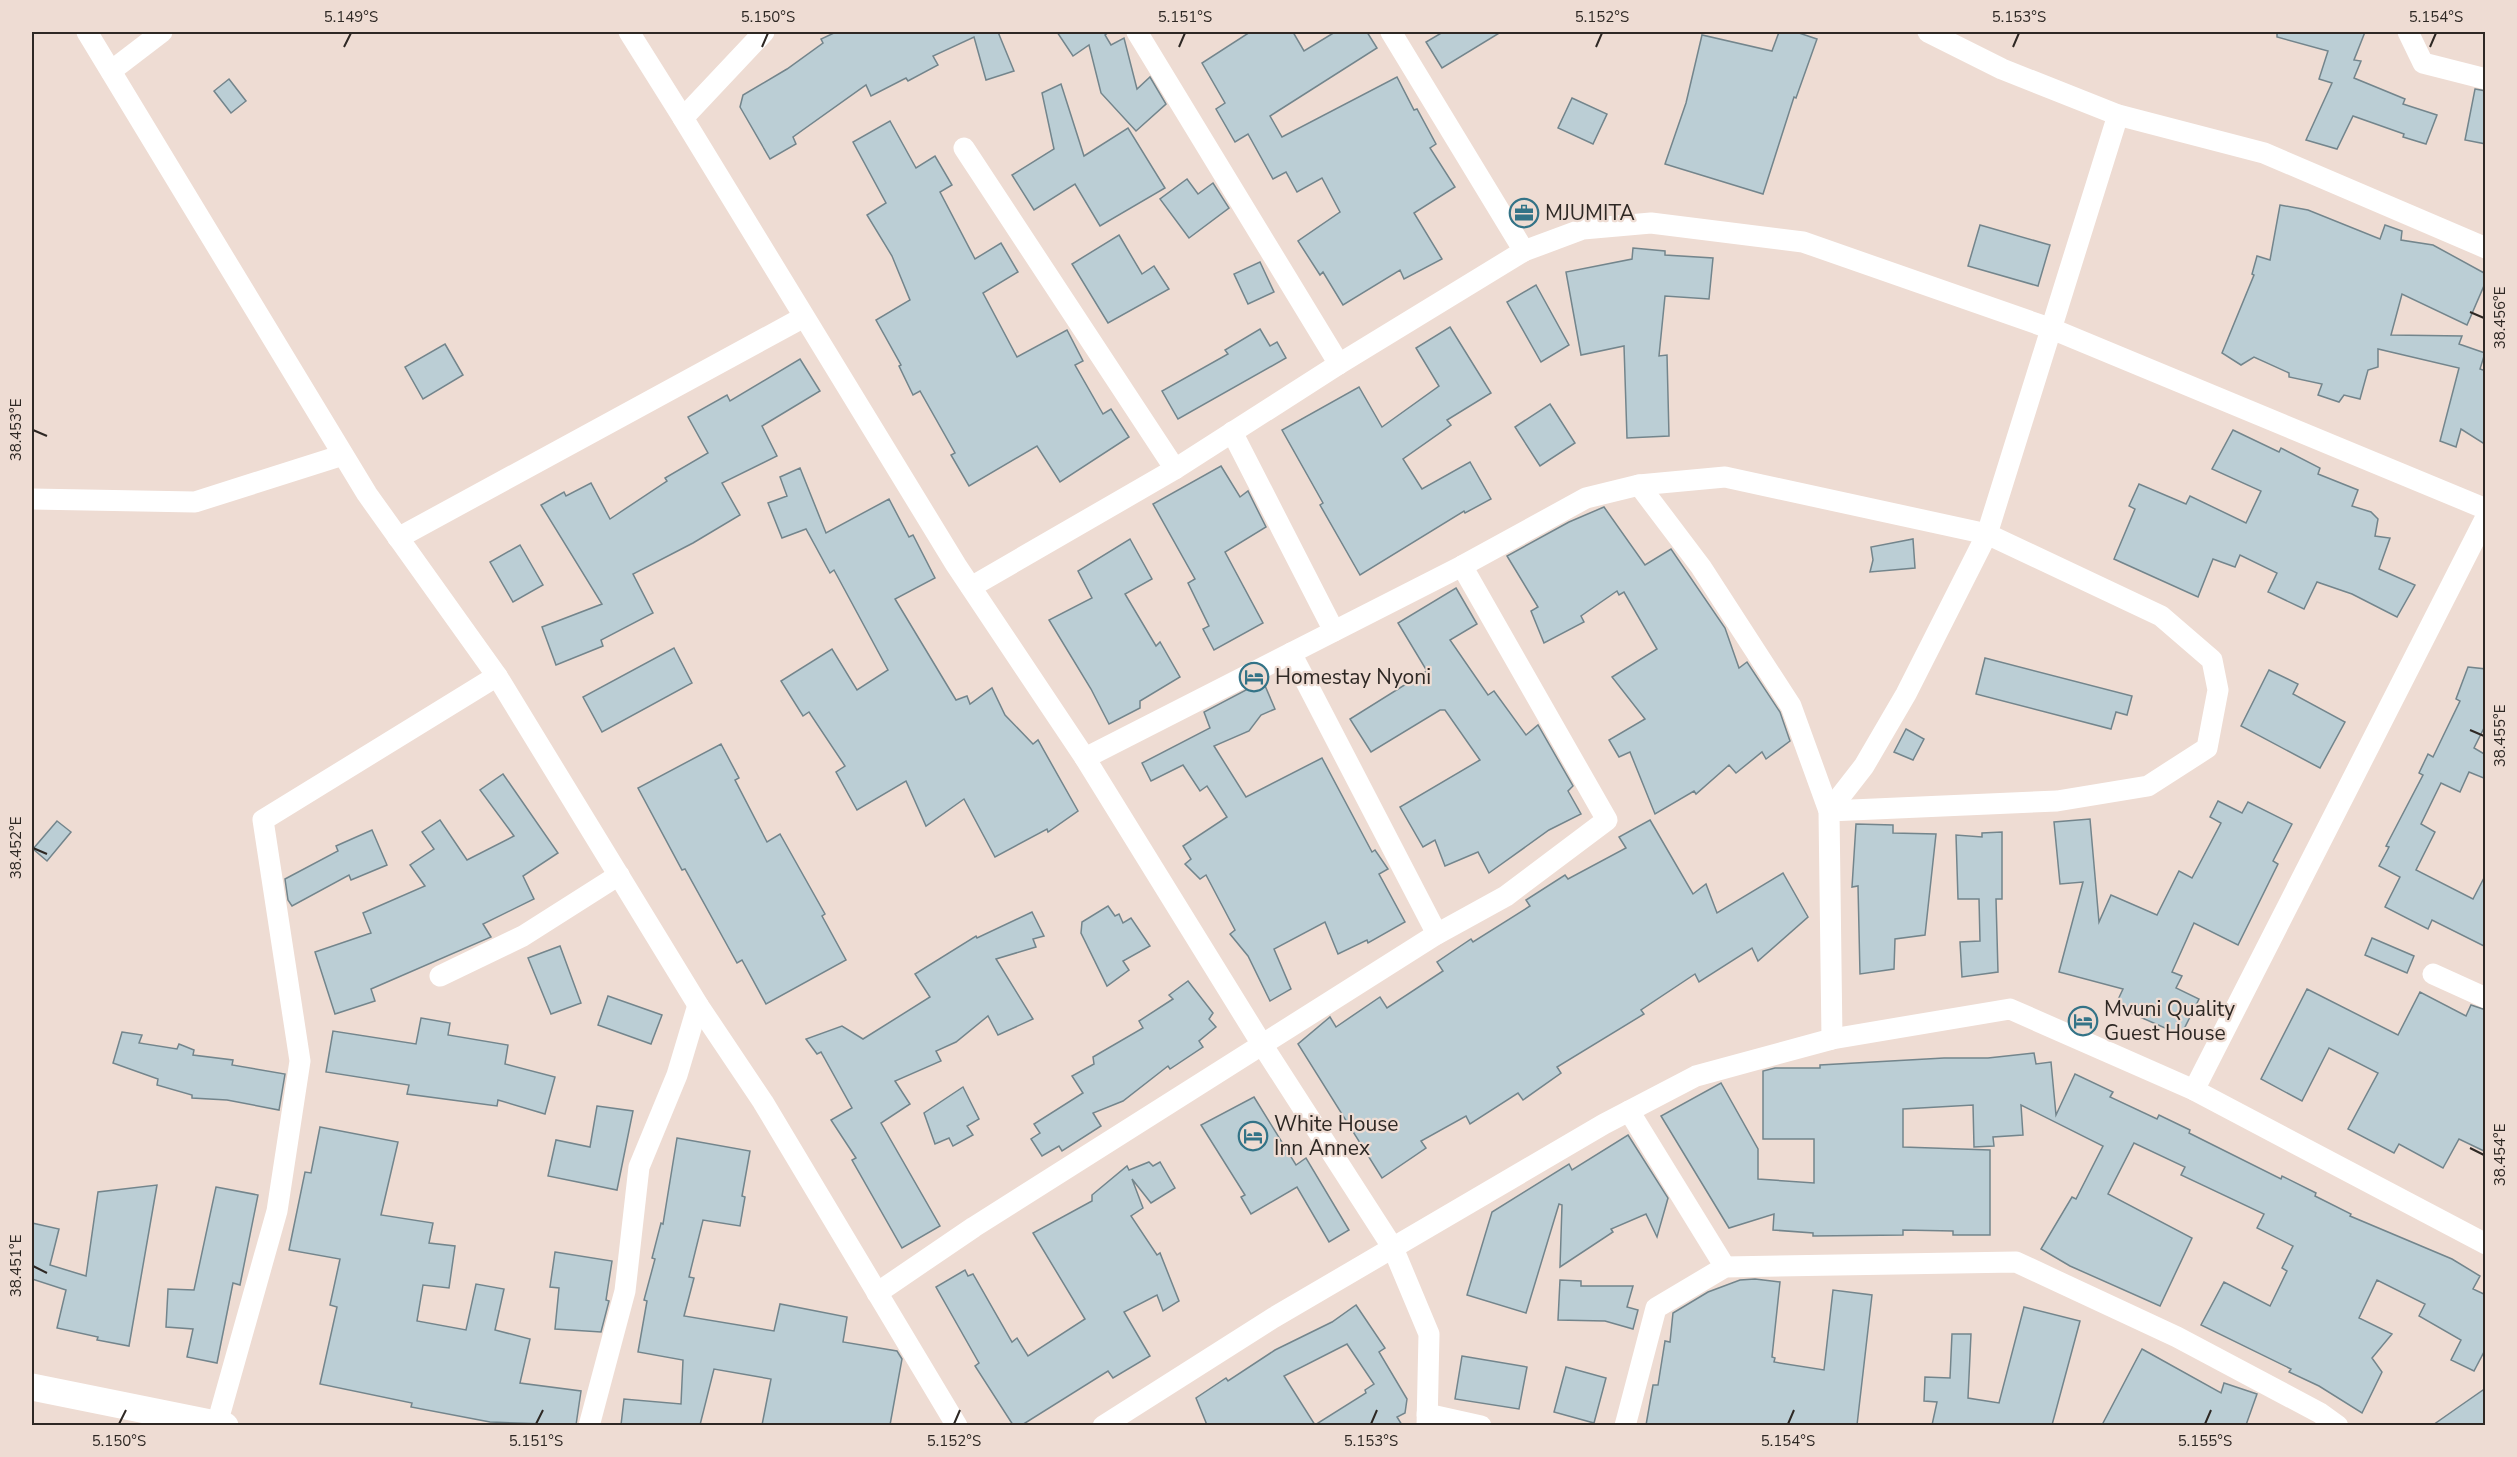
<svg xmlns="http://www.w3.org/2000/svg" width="2517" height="1457" font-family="'Nunito Sans',sans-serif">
	<rect width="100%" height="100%" fill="#eedcd3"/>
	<g fill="#bbced5" stroke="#73858c" stroke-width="1.5" fill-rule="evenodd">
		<path d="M836,32H998L1014,71L986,80L974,37L933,56L938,65L908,81L906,78L871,96L866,85L793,137L796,144L770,159L740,107L743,95L787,69L823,43L821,39Z"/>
		<path d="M1057,32H1109L1105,35L1111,45L1124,38L1137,89L1150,77L1166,104L1136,131L1101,93L1089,45L1073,56Z"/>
		<path d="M1250,32H1293L1304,51L1335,32H1367L1377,48L1270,116L1282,137L1397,77L1414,110L1417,109L1436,144L1430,148L1455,187L1414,213L1442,259L1404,279L1400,270L1343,305L1323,272L1320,275L1298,241L1340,212L1322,178L1297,192L1286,172L1273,179L1248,134L1235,142L1216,109L1225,103L1202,63Z"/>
		<path d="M1443,32H1501L1442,68L1426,42Z"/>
		<path d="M1779,32H1796L1817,39L1796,98L1794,97L1763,194L1665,164L1686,103L1702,35L1772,51Z"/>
		<path d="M2277,32H2365L2354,60L2361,61L2354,78L2405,99L2403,104L2437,115L2426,144L2403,137L2404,134L2353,116L2337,149L2306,140L2332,83L2319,79L2328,51L2277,37Z"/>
		<path d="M229,79L246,101L231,113L214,91Z"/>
		<path d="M1061,84L1084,156L1128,128L1165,188L1100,226L1075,184L1034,210L1012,175L1054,149L1042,93Z"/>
		<path d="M2475,89L2486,91V144L2465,140Z"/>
		<path d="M1572,98L1607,114L1593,144L1558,128Z"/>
		<path d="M890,121L916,168L935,156L952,185L940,192L975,259L1001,243L1018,272L983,293L1017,357L1067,330L1083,361L1075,365L1103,414L1111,409L1129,437L1060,482L1037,446L969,486L951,455L955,453L920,391L913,395L899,366L901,365L876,320L910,300L892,256L867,215L886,203L853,142Z"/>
		<path d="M1187,179L1198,194L1213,183L1229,208L1189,238L1160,199Z"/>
		<path d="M2280,205L2308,210L2380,239L2385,225L2402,231L2401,240L2433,245L2486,274V281L2467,325L2402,294L2391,335L2462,336L2459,344L2485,353L2480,369L2486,371V445L2461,429L2456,447L2440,441L2459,368L2378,349V367L2368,370L2360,399L2344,395L2339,402L2318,395L2322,384L2289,377V373L2254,357L2241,365L2222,353L2254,275L2252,274L2257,256L2270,260Z"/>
		<path d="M1980,225L2050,245L2038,286L1968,266Z"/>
		<path d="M1119,235L1142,274L1154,266L1169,289L1108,323L1072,264Z"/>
		<path d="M1633,248L1665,251V255L1713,258L1709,299L1665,296L1659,356L1667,355L1669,436L1627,438L1624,346L1581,355L1566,272L1632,259Z"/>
		<path d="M1260,262L1274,292L1248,304L1234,274Z"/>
		<path d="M1536,285L1569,345L1541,362L1507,302Z"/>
		<path d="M1450,327L1491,393L1447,420L1451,425L1403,459L1422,489L1470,462L1491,499L1465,513L1464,511L1360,575L1320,505L1323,503L1282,430L1359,387L1382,427L1439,386L1416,348Z"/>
		<path d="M1260,329L1270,346L1277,342L1286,358L1178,419L1162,391L1228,354L1225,350Z"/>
		<path d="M445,344L463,375L423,399L405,367Z"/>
		<path d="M800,359L820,391L762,426L777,456L722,483L740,515L693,543L633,574L653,613L601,640L603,646L556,665L542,627L602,604L541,505L564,492L566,496L591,483L610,519L667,481L665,478L708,453L688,417L727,395L730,401Z"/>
		<path d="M1550,404L1575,443L1540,466L1515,427Z"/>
		<path d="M2233,430L2279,452L2281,448L2320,468L2318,474L2358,490L2352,506L2371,512L2378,519L2375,536L2390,538L2379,569L2415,585L2397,617L2352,594L2317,582L2304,609L2268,592L2277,573L2240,555L2235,567L2213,559L2198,597L2114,559L2135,509L2129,506L2139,484L2186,504L2190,496L2246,523L2261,491L2212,469Z"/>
		<path d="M1221,466L1240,497L1248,491L1266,527L1225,552L1263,623L1214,650L1203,629L1209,626L1188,583L1195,579L1153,504Z"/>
		<path d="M800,468L826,533L889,499L909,537L913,535L935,578L895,599L956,700L967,696L970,704L992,688L1005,715L1033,744L1038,740L1078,811L1048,832L1047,829L995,857L964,799L926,826L906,781L857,810L836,772L845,766L809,712L803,716L781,681L832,649L857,690L888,670L834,570L830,573L806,529L782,538L768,503L787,496L780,477Z"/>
		<path d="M1604,507L1645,565L1671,549L1725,628L1739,668L1747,662L1780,712L1790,741L1766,759L1762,752L1736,773L1729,765L1696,794L1694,791L1655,814L1630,752L1619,757L1609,740L1645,719L1612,677L1657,649L1624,592L1619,595L1617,591L1581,616L1584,622L1544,643L1531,611L1538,607L1507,556L1569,522Z"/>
		<path d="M1130,539L1152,579L1125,594L1156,646L1160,642L1180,677L1140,701V708L1109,724L1091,689L1049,620L1092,598L1078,571Z"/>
		<path d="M1913,539L1915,568L1870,572L1873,560L1871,547Z"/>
		<path d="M520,545L543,585L513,602L490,562Z"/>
		<path d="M1456,588L1477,624L1450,640L1488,695L1494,691L1526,735L1538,725L1573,786L1568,791L1581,814L1549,830L1489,873L1478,852L1445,866L1435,840L1423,847L1400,807L1480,760L1445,710H1440L1371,752L1350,719L1427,671L1398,623Z"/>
		<path d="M674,648L692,683L602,732L583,697Z"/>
		<path d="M1985,658L2132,696L2127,715L2116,712L2111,729L1976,694Z"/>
		<path d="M2468,667L2486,669V724L2474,748L2486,755V779L2469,772L2460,792L2441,783L2421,824L2435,832L2416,870L2473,899L2486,874V947L2432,920L2428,929L2385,907L2400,877L2379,866L2389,847L2386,846L2423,775L2419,773L2428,754L2433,757L2460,701L2456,699Z"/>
		<path d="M2269,670L2298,684L2293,694L2345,722L2320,768L2241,726Z"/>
		<path d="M1263,681L1275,709L1261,715L1249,731L1214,746L1246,797L1322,758L1372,852L1375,850L1388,869L1379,874L1405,922L1368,943L1367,940L1338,954L1325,922L1274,949L1291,989L1270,1001L1248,956L1230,934L1235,930L1206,875L1200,879L1185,864L1191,859L1183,846L1227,817L1207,786L1200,791L1183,765L1151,781L1142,763L1210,728L1204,712Z"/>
		<path d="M1906,729L1924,739L1913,760L1894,752Z"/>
		<path d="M721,744L739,778L735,780L767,842L780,834L825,914L822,916L846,960L766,1004L742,960L737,963L685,869L682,870L638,788Z"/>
		<path d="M503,774L558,853L523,876L534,899L483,924L491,937L371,989L375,1001L335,1014L315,952L371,933L363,913L425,886L410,865L434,849L422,832L440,820L467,860L514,836L480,790Z"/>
		<path d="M2218,801L2242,813L2248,802L2292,824L2273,861L2278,864L2238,945L2194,923L2172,972L2182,976L2176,988L2199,999L2181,1035L2115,1006L2123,989L2059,972L2083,882L2060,884L2054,822L2090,819L2099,922L2111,895L2157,915L2179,871L2192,878L2221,823L2210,817Z"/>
		<path d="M1650,820L1693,894L1706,884L1717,913L1783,873L1808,917L1758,961L1752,948L1699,982L1695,974L1641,1010L1644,1014L1557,1067L1561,1073L1523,1100L1518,1093L1470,1124L1466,1116L1421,1141L1426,1148L1382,1178L1298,1044L1330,1017L1336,1027L1380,997L1387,1008L1443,971L1437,962L1471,939L1473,942L1530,906L1526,900L1565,875L1568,879L1626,848L1619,837Z"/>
		<path d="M57,821L71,832L47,861L33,849Z"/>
		<path d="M1856,824L1893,825V833L1936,834L1925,935L1895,939L1894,969L1860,974L1858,886L1852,887Z"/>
		<path d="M372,830L387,865L351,880L349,875L292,906L288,900L285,879L338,851L336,846Z"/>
		<path d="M2002,832V899H1996L1998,972L1962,977L1960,942L1980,941L1979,899H1958L1956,835L1982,837V833Z"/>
		<path d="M1108,906L1115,916L1119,914L1123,923L1131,918L1150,946L1123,961L1129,970L1107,986L1081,933L1082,922Z"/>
		<path d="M1032,912L1044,936L1033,939L1036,947L996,959L1033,1019L998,1035L988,1016L956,1042L936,1051L941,1061L895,1081L910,1104L881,1123L940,1226L902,1248L852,1160L856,1158L831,1120L852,1108L821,1052L817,1054L806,1039L842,1026L863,1039L930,997L915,974L976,936L977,938Z"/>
		<path d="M2372,938L2414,956L2407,973L2365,955Z"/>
		<path d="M560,946L581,1003L551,1014L528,958Z"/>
		<path d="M1188,981L1213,1013L1209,1019L1216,1027L1199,1041L1203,1047L1170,1069L1168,1066L1123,1101L1093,1113L1101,1126L1062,1151L1059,1146L1042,1156L1031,1139L1040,1133L1034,1124L1083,1093L1072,1076L1094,1064L1093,1057L1143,1028L1139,1021L1173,999L1169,995Z"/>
		<path d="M2307,989L2398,1035L2420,992L2466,1016L2471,1005L2486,1010V1152L2459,1139L2443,1168L2399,1144L2394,1153L2348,1129L2378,1073L2329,1048L2302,1101L2261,1079Z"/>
		<path d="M608,996L662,1015L651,1044L598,1025Z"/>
		<path d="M421,1018L450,1023L448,1035L508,1045L505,1064L555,1077L545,1114L498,1100L497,1106L407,1094L409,1085L326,1072L333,1031L416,1044Z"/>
		<path d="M122,1032L142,1035L139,1043L177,1049L179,1044L194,1050L193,1055L233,1060L232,1065L285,1074L279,1110L227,1100L192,1098V1095L157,1085L158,1079L113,1063Z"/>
		<path d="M2034,1053L2036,1064L2051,1062L2056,1115L2075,1074L2113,1092L2110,1097L2157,1119L2159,1115L2190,1130L2189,1133L2281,1179L2282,1176L2316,1193L2315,1196L2351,1214L2350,1216L2452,1259L2480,1276L2473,1289L2486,1295V1348L2474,1371L2451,1360L2461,1340L2419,1316L2425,1304L2377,1280L2359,1318L2392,1334L2372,1358L2382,1372L2362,1413L2319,1386L2289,1372L2291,1369L2201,1325L2224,1282L2270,1306L2287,1271L2282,1268L2293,1246L2257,1228L2264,1214L2181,1175L2185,1167L2134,1143L2108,1194L2192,1238L2160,1306L2070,1266L2041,1249L2072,1197L2076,1199L2103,1146L2021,1105L2023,1135L1993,1137L1994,1146L1974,1147L1973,1105L1903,1109V1147L1990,1150V1235H1953V1231L1903,1230V1235L1813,1236V1233L1773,1230L1774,1214L1729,1228L1661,1116L1721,1083L1758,1149V1179L1814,1183V1139H1763V1071L1775,1068H1820V1065L1944,1058H1988Z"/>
		<path d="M963,1087L979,1119L967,1126L973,1135L953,1146L949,1138L935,1144L924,1113Z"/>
		<path d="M1254,1097L1296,1165L1306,1158L1349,1230L1329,1242L1297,1187L1251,1214L1241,1197L1245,1195L1201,1125Z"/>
		<path d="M597,1106L633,1111L617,1190L548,1176L556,1140L590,1147Z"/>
		<path d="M320,1127L398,1142L381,1215L433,1223L429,1243L455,1246L449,1288L423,1285L417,1321L466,1330L476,1284L504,1289L495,1330L530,1339L520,1383L581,1391L576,1425L490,1422L411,1407L412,1403L320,1384L337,1307L330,1305L340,1259L289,1250L305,1172L311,1173Z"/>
		<path d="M1628,1135L1668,1198L1657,1237L1646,1214L1611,1229L1613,1232L1560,1267L1562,1205L1559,1204L1526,1313L1467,1295L1492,1212L1569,1164L1572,1170Z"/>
		<path d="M677,1138L750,1151L742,1196L745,1197L740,1226L703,1220L689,1277L694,1278L684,1316L774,1331L780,1304L847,1317L843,1342L897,1351L902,1359L890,1425H762L771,1379L714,1369L700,1425H621L624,1399L681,1404L683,1360L638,1352L647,1301L644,1300L655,1259L652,1258L661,1223L663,1224Z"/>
		<path d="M1149,1162L1153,1166L1160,1162L1175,1188L1151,1203L1132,1179L1143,1208L1131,1216L1157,1255L1160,1253L1179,1301L1163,1311L1157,1295L1124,1312L1150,1356L1113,1378L1108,1371L1022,1425H1013L975,1366L979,1363L936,1287L965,1270L968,1276L973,1274L1012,1342L1017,1338L1028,1356L1085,1319L1033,1233L1092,1201V1195L1127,1166L1129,1170Z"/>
		<path d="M157,1185L129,1346L97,1340L98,1337L57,1328L66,1290L32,1279V1223L59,1229L50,1265L86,1276L98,1192Z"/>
		<path d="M216,1187L258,1195L240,1285L233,1283L217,1363L187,1357L193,1329L166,1327L168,1289L194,1290Z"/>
		<path d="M555,1252L612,1261L606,1300L609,1301L601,1332L555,1329L559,1288L550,1287Z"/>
		<path d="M1755,1279L1780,1282L1772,1357L1775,1358L1774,1362L1824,1370L1833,1290L1872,1295L1857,1425H1646L1653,1385H1658L1665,1341L1670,1342L1673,1313L1708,1292L1740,1280Z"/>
		<path d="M1560,1280L1581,1281V1286H1633L1627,1307L1638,1310L1633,1329L1605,1321L1558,1320Z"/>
		<path d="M1356,1305L1385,1348L1379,1352L1407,1399L1405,1413L1397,1417L1402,1425H1207L1196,1398L1226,1378L1228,1381L1275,1350L1332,1322ZM1347,1344L1374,1384L1365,1390L1366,1393L1315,1425L1284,1376Z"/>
		<path d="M2024,1307L2080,1321L2052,1425H1932L1937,1402L1924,1401L1925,1377L1950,1378L1952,1334H1971L1968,1398L1999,1403Z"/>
		<path d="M2142,1349L2221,1393L2224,1383L2257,1394L2246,1425H2102Z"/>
		<path d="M1462,1356L1527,1367L1519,1409L1455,1399Z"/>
		<path d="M1566,1367L1606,1378L1594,1423L1554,1412Z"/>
		<path d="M2486,1388V1425H2433L2460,1406Z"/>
	</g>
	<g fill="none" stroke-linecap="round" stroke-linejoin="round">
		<g stroke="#fff" stroke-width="21">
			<path d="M87,32L367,494L497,676L698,1005L763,1102L957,1426"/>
			<path d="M629,32L683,118"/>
			<path d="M764,32L683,118L956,565L1085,758L1263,1046L1393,1248L1429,1334L1427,1426"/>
			<path d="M1137,32L1339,364"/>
			<path d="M1391,32L1524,251"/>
			<path d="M1928,32L2002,69L2118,115L2264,153L2486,248"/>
			<path d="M2408,32L2423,63L2486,79"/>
			<path d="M111,71L162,32"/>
			<path d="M964,148L1175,469"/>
			<path d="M1232,432L1334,631"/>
			<path d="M1639,485L1701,567L1791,706L1829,811L1832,1039"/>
			<path d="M32,499L195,502L343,455"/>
			<path d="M398,538L804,317"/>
			<path d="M971,587L1175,469L1339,364L1524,251L1583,229L1651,223L1803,242L2052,329L2486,509"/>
			<path d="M1291,653L1437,934"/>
			<path d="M1085,758L1462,566L1586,498L1639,485L1725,477L1987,534L2161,616L2212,660L2218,690L2207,748L2148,786L2057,801L1829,811"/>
			<path d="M1829,811L1864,766L1906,694L1987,534L2118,115"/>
			<path d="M2433,974L2486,998"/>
			<path d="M440,976L523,936L619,875"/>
			<path d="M2194,1090L2486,517"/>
			<path d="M1629,1111L1725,1267"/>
			<path d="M877,1293L974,1227L1437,934L1506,896L1607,820L1462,566"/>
			<path d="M1427,1414L1481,1426"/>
			<path d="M217,1424L277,1211L300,1061L263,820L497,676"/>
			<path d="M589,1426L625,1291L639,1167L677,1075L698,1005"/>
			<path d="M1103,1426L1273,1318L1604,1124L1696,1076L1832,1039L2010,1009L2194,1090L2486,1244"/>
			<path d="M1625,1426L1656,1308L1725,1267L2016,1262L2177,1337L2320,1413L2338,1426"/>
		</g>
		<path stroke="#fff" stroke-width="27" d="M32,1387L225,1426"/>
	</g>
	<path fill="none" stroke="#2e2824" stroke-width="2" d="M344,47L351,33M762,47L768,33M1179,47L1185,33M1596,47L1602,33M2013,47L2019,33M2430,47L2436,33M2470,312L2484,318M33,430L47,436M2470,730L2484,736M33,848L47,854M2470,1148L2484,1155M33,1266L47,1273M119,1424L126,1410M536,1424L543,1410M954,1424L960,1410M1371,1424L1377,1410M1788,1424L1794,1410M2205,1424L2211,1410"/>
	<defs>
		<g id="office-ring" transform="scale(1.5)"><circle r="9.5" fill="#eedcd3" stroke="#337387" stroke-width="1.5"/><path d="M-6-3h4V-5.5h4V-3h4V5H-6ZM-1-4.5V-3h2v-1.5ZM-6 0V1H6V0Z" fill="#337387"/></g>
		<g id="hotel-ring" transform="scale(1.5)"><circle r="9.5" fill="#eedcd3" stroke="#337387" stroke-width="1.5"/><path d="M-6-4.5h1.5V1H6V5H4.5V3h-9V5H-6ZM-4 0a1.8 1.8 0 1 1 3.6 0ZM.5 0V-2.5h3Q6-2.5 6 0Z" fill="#337387"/></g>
	</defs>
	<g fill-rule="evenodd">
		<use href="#office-ring" x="1524" y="213"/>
		<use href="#hotel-ring" x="1254" y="677"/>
		<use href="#hotel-ring" x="2083" y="1021"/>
		<use href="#hotel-ring" x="1253" y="1136"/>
	</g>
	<g text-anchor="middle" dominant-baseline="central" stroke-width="4.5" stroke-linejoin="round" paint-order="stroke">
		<g font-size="21" fill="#2e2824" stroke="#eedcd3" text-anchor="start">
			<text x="1545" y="213">MJUMITA</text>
			<text x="1275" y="677">Homestay Nyoni</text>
			<text x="2104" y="1009">Mvuni Quality<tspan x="2104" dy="24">Guest House</tspan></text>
			<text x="1274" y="1124">White House<tspan x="1274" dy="24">Inn Annex</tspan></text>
		</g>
	</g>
	<rect width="2517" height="1457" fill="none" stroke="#eedcd3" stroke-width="66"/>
	<rect x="33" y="33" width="2451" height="1391" fill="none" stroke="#2e2824" stroke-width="2"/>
	<g font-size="15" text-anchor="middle" fill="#2e2824">
		<text x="351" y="22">5.149°S</text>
		<text x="768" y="22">5.150°S</text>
		<text x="1185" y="22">5.151°S</text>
		<text x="1602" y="22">5.152°S</text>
		<text x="2019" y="22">5.153°S</text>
		<text x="2436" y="22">5.154°S</text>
		<text transform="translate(2500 318) rotate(-90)" y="5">38.456°E</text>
		<text transform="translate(16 430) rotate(-90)" y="5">38.453°E</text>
		<text transform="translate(2500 736) rotate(-90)" y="5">38.455°E</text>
		<text transform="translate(16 848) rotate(-90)" y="5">38.452°E</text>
		<text transform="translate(2500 1155) rotate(-90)" y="5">38.454°E</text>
		<text transform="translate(16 1266) rotate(-90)" y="5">38.451°E</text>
		<text x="119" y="1446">5.150°S</text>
		<text x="536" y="1446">5.151°S</text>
		<text x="954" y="1446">5.152°S</text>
		<text x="1371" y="1446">5.153°S</text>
		<text x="1788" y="1446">5.154°S</text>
		<text x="2205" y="1446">5.155°S</text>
	</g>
</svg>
